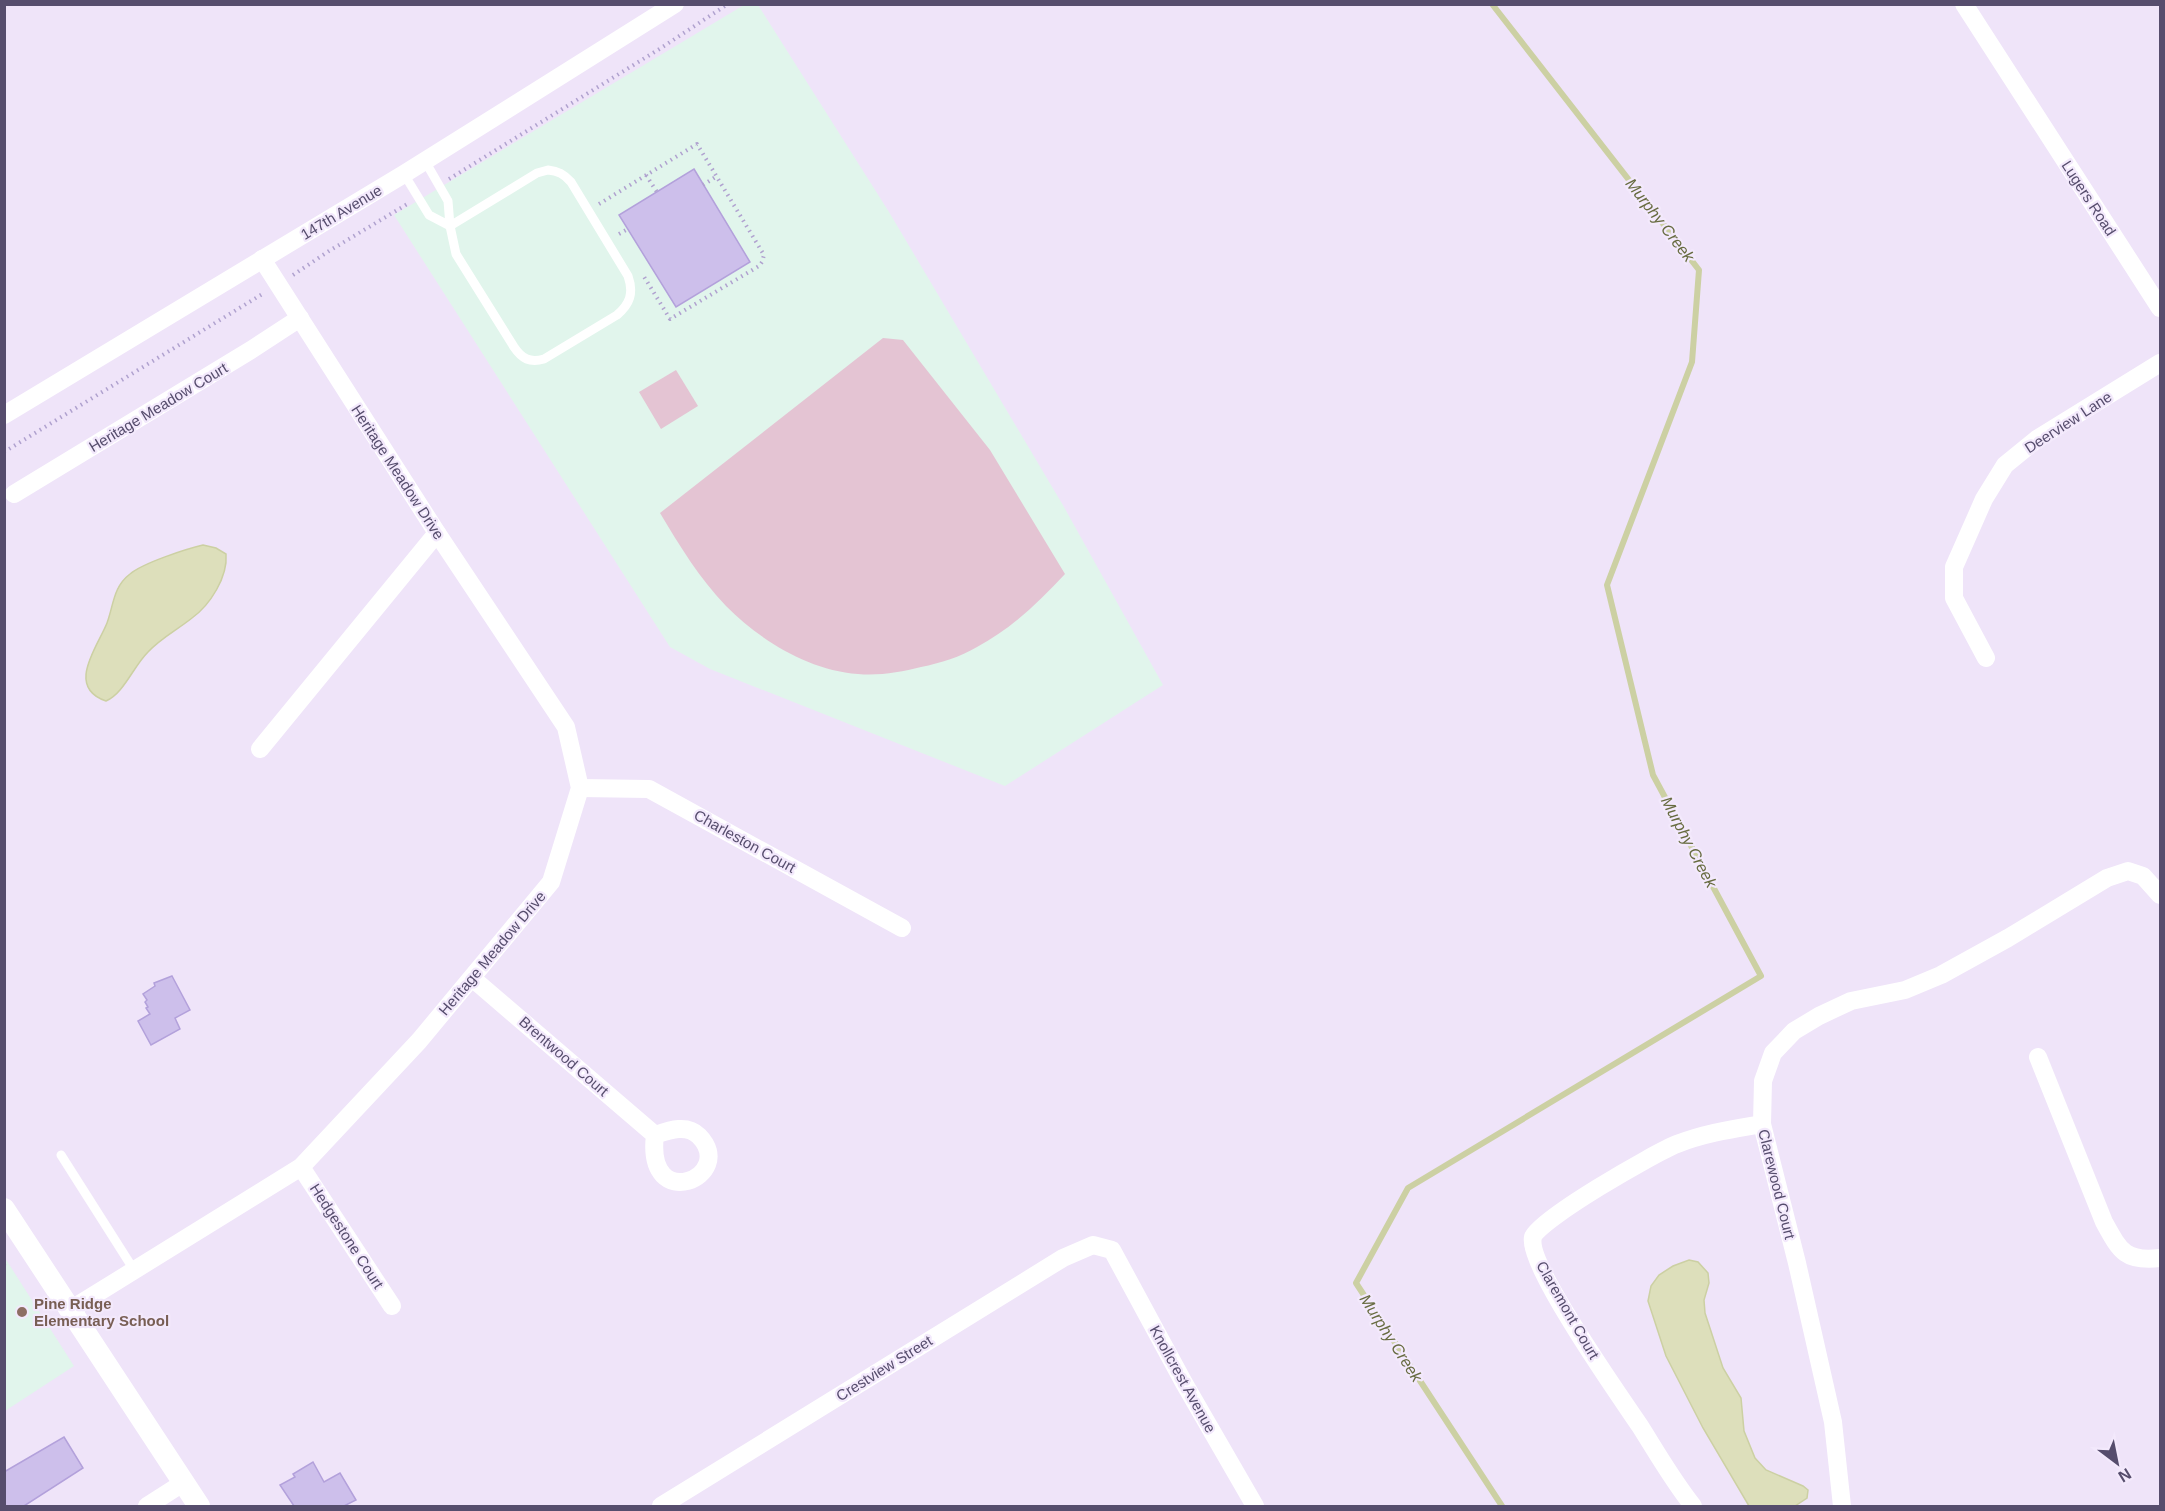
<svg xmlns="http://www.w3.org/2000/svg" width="2165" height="1511" font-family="Arial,sans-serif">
	<rect width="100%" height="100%" fill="#efe4f9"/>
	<g fill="#e1f5ec">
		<path d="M744,5H758L889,212L1064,507L1163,685L1005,786L710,669L670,647L394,215Z"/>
		<path d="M5,1258L74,1366L5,1411H4Z"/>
	</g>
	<g fill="#e4c4d3">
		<path d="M883,338L903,340L990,450L1065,574C1039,602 1011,629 977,647C960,657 941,663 921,667C901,672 879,676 858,674C808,670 761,641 726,606C700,579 679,545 660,513Z"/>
		<path d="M676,370L698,406L661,429L639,392Z"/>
	</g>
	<g fill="#dddfbb" stroke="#ccd0a3" stroke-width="1.5">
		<path d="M203,545L216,548L226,554C228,577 210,605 192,618C177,630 161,638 148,652C133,667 124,693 106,701C65,687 98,646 107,623C114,604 113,587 130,574C143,563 186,549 203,545Z"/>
		<path d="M1689,1260L1698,1262L1708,1273L1709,1283L1704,1300L1705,1313L1723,1368L1741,1398L1744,1431L1755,1458L1766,1470L1803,1486L1808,1490L1807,1498L1795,1506H1749L1703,1428L1666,1356L1648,1301L1651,1286L1659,1275L1673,1266Z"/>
	</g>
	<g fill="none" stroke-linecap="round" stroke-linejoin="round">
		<path stroke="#ccd0a3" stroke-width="6" d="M1492,4L1699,270L1692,362L1607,585L1653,775L1761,976L1408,1188L1356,1283L1502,1506"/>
	</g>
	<g fill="#cdbfeb" stroke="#b3a1db" stroke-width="1.5">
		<path d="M694,169L750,262L676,307L619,215Z"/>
		<path d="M172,976L190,1010L175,1018L180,1029L151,1045L138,1021L150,1014L146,1008L148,1007L145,1002L147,1000L143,994L155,986L154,983Z"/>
		<path d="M64,1437L83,1468L24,1506H4V1472Z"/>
		<path d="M313,1462L324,1482L340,1473L356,1500L344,1506H294L280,1485L295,1477L293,1474Z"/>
	</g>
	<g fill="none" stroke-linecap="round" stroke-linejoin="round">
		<g stroke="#b0a2cf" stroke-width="4" stroke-dasharray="1.5 4.5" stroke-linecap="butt">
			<path d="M646,175L657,192"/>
			<path d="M449,179L661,48L728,4"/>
			<path d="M703,185L717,176"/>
			<path d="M599,204L697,144L764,255L762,262L759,266L670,319L643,275"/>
			<path d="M619,234L628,229"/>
			<path d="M293,275L329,251L409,203"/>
			<path d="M4,452L264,293"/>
			<path d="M4,1264L9,1261"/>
		</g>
		<g stroke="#fff" stroke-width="9">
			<path d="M548,170C558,171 564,174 571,182L628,276C634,293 630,304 617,315L544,359C530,363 522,359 514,347L456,254L450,226L537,173Z"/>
			<path d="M404,174L429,215L450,226L448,201L425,161"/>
			<path d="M61,1155L134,1270"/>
		</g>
		<g stroke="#fff" stroke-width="18">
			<path d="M1964,4L2160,308"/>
			<path d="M4,415L404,174L675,4"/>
			<path d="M14,494L251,350L300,318"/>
			<path d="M1986,658L1954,598V567L1984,499L2005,465L2037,439L2160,363"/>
			<path d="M260,749L437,533"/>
			<path d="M580,788L649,789L902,928"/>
			<path d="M472,978L655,1135C670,1130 687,1124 699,1136C738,1176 645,1216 655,1135"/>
			<path d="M2038,1057L2104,1222C2120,1251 2125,1262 2160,1258"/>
			<path d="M301,1167L392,1306"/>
			<path d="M70,1310L301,1167L419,1041L551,882L580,788L566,727L437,533L262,259"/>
			<path d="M147,1506L183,1483"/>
			<path d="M661,1506L1063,1258L1093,1245L1112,1250L1184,1383L1255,1506"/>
			<path d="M1693,1506C1673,1481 1657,1453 1640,1426C1621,1398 1526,1263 1533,1237C1538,1220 1656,1152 1677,1144C1705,1133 1733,1129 1762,1124"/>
			<path d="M1842,1506L1833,1422L1797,1263L1762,1124L1763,1081L1773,1053L1794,1031L1819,1016L1851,1001L1905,990L1941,975L2008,938L2107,878L2128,871L2143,876L2160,895"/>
		</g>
		<path stroke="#fff" stroke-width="22" d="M4,1209L199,1506"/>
	</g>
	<circle fill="#8d6e63" stroke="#f3e9fc" stroke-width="2" cx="22" cy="1312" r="6"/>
	<g text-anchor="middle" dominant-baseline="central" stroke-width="4.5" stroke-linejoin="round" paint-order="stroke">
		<g font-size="15" fill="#564d6d" stroke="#f3e9fc">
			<text transform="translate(2089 198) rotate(57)">Lugers Road</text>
			<text transform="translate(341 212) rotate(-31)">147th Avenue</text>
			<text transform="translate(158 407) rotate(-31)">Heritage Meadow Court</text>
			<text transform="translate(2068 422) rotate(-33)">Deerview Lane</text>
			<text transform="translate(398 472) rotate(57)">Heritage Meadow Drive</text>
			<text transform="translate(745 841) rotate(29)">Charleston Court</text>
			<text transform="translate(492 953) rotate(-50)">Heritage Meadow Drive</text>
			<text transform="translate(564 1056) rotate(41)">Brentwood Court</text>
			<text transform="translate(1777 1184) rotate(76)">Clarewood Court</text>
			<text transform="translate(347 1236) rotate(57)">Hedgestone Court</text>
			<text transform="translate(1568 1310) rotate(60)">Claremont Court</text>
			<text transform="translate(884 1368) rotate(-32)">Crestview Street</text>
			<text transform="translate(1183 1379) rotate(61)">Knollcrest Avenue</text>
		</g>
		<g font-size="15" font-weight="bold" fill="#785e54" stroke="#f3e9fc" text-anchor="start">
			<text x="34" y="1303">Pine Ridge<tspan x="34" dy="17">Elementary School</tspan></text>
		</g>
		<g font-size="16" font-style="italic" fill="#676b40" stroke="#f3e9fc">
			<text transform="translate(1660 220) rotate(52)">Murphy Creek</text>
			<text transform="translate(1689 842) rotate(62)">Murphy Creek</text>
			<text transform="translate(1391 1338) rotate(57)">Murphy Creek</text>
		</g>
	</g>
	<rect width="2165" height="1511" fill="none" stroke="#564d6d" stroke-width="12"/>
	<g transform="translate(2117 1463) rotate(148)" stroke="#f3e9fc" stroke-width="4.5" paint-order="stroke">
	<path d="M0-4.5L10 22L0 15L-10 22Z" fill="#564d6d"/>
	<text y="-9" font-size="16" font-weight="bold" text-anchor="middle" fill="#564d6d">N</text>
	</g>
</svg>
